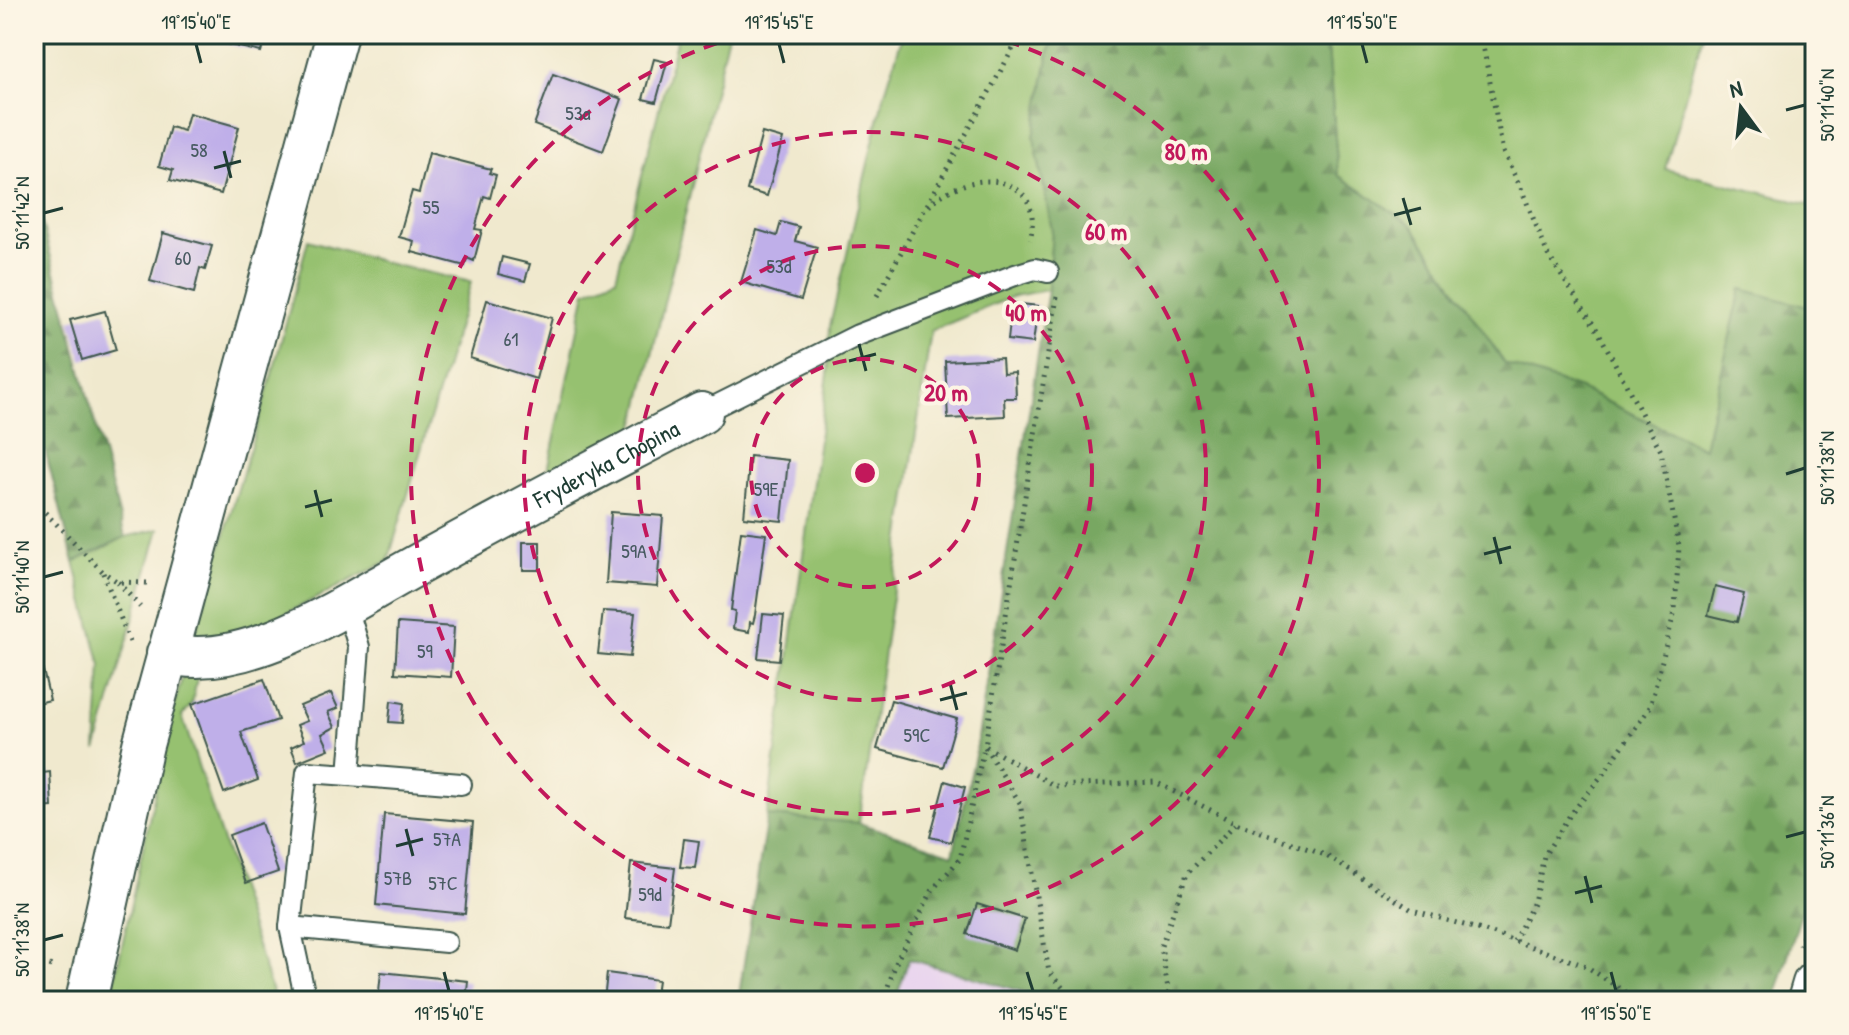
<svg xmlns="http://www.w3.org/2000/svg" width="1849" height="1035" font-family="'Patrick Hand',sans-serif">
	<defs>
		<pattern id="forest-firs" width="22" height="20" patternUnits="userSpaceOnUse" patternTransform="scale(2)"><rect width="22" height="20" fill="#78a762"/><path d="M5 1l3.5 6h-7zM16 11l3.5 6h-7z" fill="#628952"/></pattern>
	</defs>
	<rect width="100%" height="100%" fill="#fcf5e5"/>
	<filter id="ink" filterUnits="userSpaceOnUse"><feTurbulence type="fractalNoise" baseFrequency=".0125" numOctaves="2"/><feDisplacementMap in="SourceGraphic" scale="16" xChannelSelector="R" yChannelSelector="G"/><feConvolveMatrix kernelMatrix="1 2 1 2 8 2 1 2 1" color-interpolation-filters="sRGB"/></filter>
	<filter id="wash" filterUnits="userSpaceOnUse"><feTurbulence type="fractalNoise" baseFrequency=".006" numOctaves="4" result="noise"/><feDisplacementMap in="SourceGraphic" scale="32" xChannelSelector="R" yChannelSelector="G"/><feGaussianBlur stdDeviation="1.8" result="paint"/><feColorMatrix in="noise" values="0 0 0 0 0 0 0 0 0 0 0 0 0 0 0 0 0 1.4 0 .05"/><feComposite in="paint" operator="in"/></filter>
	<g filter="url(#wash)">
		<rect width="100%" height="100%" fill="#f0e9ce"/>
		<path fill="#e7d2ef" d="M909,959L1056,1001H895Z"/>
		<g fill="#96c16f" stroke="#5a7f52" stroke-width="2">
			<path d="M678,34H728L634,430L545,484L586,291L616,278Z"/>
			<path d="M903,34H1055L1049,52L1034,137L1052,230L1048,290L1014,296L931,331L859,823L767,816L828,374L830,326L883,99Z"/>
			<path d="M1327,34H1703L1665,169L1815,206V309L1741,289L1704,448L1580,389L1505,364L1412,225L1338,175Z"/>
			<path d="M308,240L394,265L471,282L388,561L258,628L205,637L192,704L182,716L275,1001H110L173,709L275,364Z"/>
			<path d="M159,529L96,751L101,665L74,562L125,537Z"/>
		</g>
		<g fill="url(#forest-firs)" stroke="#4c724b" stroke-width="2">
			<path d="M1055,34H1327L1338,175L1412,225L1505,364L1580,389L1704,448L1741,289L1815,309V868L1774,1001H1056L909,959L895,1001H738L767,816L859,823L953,854L976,751L1048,290L1052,230L1034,137L1049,52Z"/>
			<path d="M34,193L125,537L74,562L34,407Z"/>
		</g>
		<g id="blocks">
			<g fill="#bfafe9">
				<path d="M211,34H266L261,52L210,40Z"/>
				<path d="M654,59L667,62L656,102L643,99Z"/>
				<path d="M553,74L622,99L603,151L534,125Z"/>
				<path d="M189,113L239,127L221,194L170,180L173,170L159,166L170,127L184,131Z"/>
				<path d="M762,133L783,139L767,196L747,190Z"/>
				<path d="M429,153L491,169L489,173L496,175L490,198L484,196L475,229L482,230L474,261L467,258L465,266L412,252L414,241L399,237L412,191L419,193Z"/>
				<path d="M781,222L799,227L795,241L817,247L801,300L741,282L757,230L777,236Z"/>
				<path d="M163,233L212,246L205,270L200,268L194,293L150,281Z"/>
				<path d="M502,257L530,264L525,281L498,274Z"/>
				<path d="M487,300L552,318L536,379L470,358Z"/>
				<path d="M1012,303L1038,306L1033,343L1008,340Z"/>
				<path d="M105,311L116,350L82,360L70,320Z"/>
				<path d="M1002,358L1003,373L1015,372L1016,398H1004L1005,416L948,419L945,361Z"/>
				<path d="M750,456L788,460L782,521L744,517Z"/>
				<path d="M611,512L663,516L657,587L606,583Z"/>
				<path d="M741,531L766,534L755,615L753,623L750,622L749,632L733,629L735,611L731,610Z"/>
				<rect x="523" y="542" width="17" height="28"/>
				<path d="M1715,587L1744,594L1737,622L1708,615Z"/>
				<path d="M603,611L635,613L630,657L598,654Z"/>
				<path d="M763,614L784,616L779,660L758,658Z"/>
				<path d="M398,623L454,627L451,677L395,673Z"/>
				<path d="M42,666L50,700L34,704V668Z"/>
				<path d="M264,679L278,720L241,732L258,780L224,793L192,704Z"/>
				<path d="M331,693L338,708L328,712L335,727L322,734L329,749L297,762L291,747L304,741L297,725L307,721L300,706Z"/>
				<path d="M891,700L957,719L943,767L877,749Z"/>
				<path d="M391,701L404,703L402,723L389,722Z"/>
				<path d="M50,772L52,807L34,808V774Z"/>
				<path d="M945,781L965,787L951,842L930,837Z"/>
				<path d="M384,814L473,822L465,914L376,905Z"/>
				<path d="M261,823L278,872L246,883L229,835Z"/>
				<path d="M684,839L699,841L695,868L680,867Z"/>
				<path d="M631,863L675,868L668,923L625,918Z"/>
				<path d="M977,904L1025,919L1015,950L967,934Z"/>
				<path d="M381,972L468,981L466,1001H378Z"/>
				<path d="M607,973L658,980L655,1001H604Z"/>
			</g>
		</g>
	</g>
	<g filter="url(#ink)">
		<use href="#blocks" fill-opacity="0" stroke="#3e574b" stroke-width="2"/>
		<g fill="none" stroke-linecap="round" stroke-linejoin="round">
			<g stroke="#3e574b" stroke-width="24">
				<g id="service">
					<path d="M702,413L858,335L1015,275L1035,269L1048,272"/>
					<path d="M349,775L461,784"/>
					<path d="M290,927L446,942"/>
					<path d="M306,1001L290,927L307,772L349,775L359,647L347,607"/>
				</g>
			</g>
			<g stroke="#3e574b" stroke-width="44">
				<g id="minor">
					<path id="s1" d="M167,653C235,673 330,615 387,582C427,559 468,537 509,515C573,480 638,447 702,413"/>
					<path d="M86,1001L143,745L337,34"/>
				</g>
			</g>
			<g stroke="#3e574b" stroke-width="48">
				<path id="tertiary" d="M1810,1001L1815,984"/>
			</g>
			<g stroke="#3e574b" stroke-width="5" stroke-dasharray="2 6" stroke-linecap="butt">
				<path d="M1481,34L1503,152L1521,188L1548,255L1599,333L1661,451L1679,546L1675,610L1650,707L1604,773L1570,815L1544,856L1534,902L1514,941"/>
				<path d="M929,206C967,167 1047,170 1030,240"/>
				<path d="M877,296L1021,34"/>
				<path d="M1057,297L985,746L1055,786L1155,782L1236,823L1325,855L1412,910L1495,934L1586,966L1638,1001"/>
				<path d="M34,501L103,572L118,582L148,583"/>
				<path d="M103,573L130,642"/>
				<path d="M118,582L140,607"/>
				<path d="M985,747L1020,803L1049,972L1069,995L1154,1001"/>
				<path d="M1800,946L1815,898"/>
				<path d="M34,961L56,967"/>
				<path d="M883,1001L897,960L933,889L960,859L984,747"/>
				<path d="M1170,1001L1161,946L1187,874L1236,823"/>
			</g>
			<use href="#service" stroke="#fff" stroke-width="20"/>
			<use href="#minor" stroke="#fff" stroke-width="40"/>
			<use href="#tertiary" stroke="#fff" stroke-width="44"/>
		</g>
	</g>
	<path fill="none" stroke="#1f3d34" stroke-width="3" d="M196,44L201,63M779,44L784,63M1362,44L1367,63M1786,110L1805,105M224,151L231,178M214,168L241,161M1403,198L1411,225M44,213L63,208M1394,215L1421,208M859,344L866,371M849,361L876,354M1786,474L1805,468M315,490L322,517M305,507L332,500M1494,537L1501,564M1484,554L1511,547M44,577L63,572M950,683L957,710M940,700L967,693M406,829L413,856M1786,837L1805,832M396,846L423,839M1585,876L1592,903M1575,893L1602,886M44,940L63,935M444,972L449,991M1027,972L1033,991M1611,972L1616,991"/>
	<g fill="none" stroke="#c2185b" stroke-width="4" stroke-dasharray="14 10">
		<circle cx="865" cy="473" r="114"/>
		<circle cx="865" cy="473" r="227"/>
		<circle cx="865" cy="473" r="341"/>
		<path d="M983 34A454 454 0 1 1 747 34"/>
	</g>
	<g text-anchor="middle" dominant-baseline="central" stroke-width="8" stroke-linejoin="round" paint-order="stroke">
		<g font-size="20" fill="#475a61">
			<text x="578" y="112">53a</text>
			<text x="199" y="149">58</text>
			<text x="431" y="206">55</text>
			<text x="183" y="257">60</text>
			<text x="779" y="265">53d</text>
			<text x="511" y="338">61</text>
			<text x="766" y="488">59E</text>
			<text x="634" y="550">59A</text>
			<text x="425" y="650">59</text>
			<text x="917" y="734">59C</text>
			<text x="447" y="838">57A</text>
			<text x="398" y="877">57B</text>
			<text x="443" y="882">57C</text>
			<text x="650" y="893">59d</text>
		</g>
		<g font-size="24" fill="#1f3d34" stroke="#fcf5e5">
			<text stroke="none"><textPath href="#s1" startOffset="486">Fryderyka Chopina</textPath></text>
		</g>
	</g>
	<circle cx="865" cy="473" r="12" fill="#c2185b" stroke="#fcf5e5" stroke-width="4"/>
	<g font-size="24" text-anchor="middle" font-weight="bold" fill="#c2185b" stroke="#fcf5e5" stroke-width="8" stroke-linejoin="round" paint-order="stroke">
		<text x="1186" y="160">80 m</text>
		<text x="1106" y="240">60 m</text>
		<text x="1026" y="321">40 m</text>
		<text x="946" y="401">20 m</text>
	</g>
	<rect width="1849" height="1035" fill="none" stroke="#fcf5e5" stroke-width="88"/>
	<g transform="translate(1741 108) rotate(345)" stroke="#fcf5e5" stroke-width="6" paint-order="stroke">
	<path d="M0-6L14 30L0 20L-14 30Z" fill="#1f3d34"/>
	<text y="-12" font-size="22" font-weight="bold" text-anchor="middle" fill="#1f3d34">N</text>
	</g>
	<rect x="44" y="44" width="1761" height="947" fill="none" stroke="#1f3d34" stroke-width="3"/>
	<g font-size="20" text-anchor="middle" fill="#1f3d34">
		<text x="196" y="29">19°15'40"E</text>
		<text x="779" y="29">19°15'45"E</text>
		<text x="1362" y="29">19°15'50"E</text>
		<text transform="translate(1827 105) rotate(-90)" y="7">50°11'40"N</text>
		<text transform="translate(22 213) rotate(-90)" y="7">50°11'42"N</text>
		<text transform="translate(1827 468) rotate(-90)" y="7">50°11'38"N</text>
		<text transform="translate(22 577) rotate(-90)" y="7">50°11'40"N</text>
		<text transform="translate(1827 832) rotate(-90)" y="7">50°11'36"N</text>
		<text transform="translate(22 940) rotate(-90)" y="7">50°11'38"N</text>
		<text x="449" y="1020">19°15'40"E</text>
		<text x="1033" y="1020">19°15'45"E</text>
		<text x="1616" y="1020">19°15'50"E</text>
	</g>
</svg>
